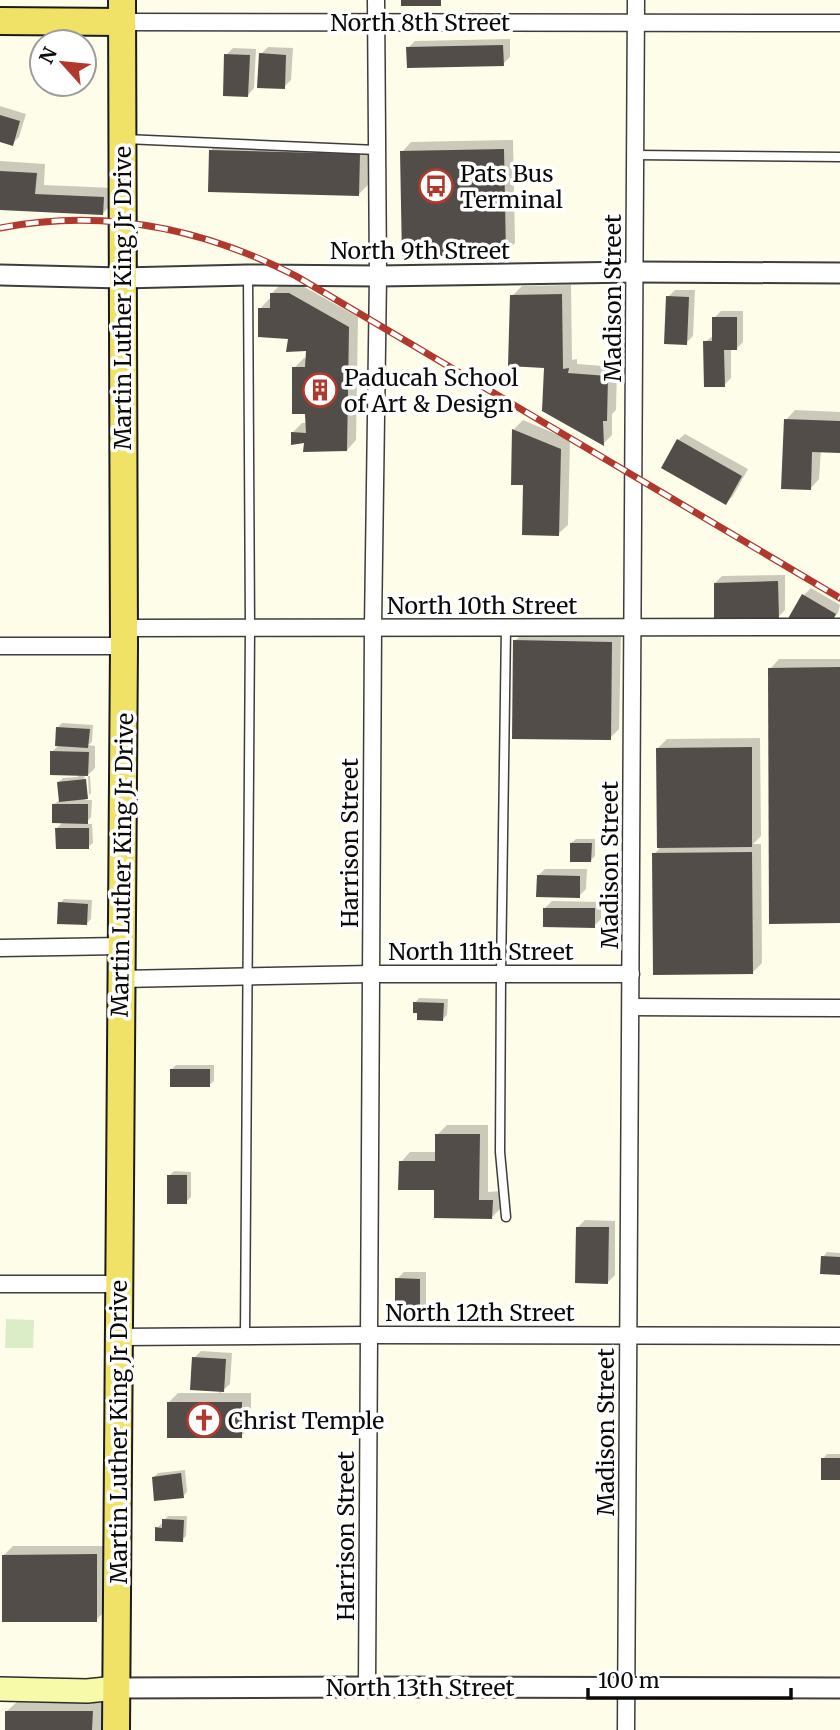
<svg xmlns="http://www.w3.org/2000/svg" width="840" height="1730" font-family="Merriweather,serif">
	<rect width="100%" height="100%" fill="#fefde9"/>
	<path fill="#daedc7" d="M6,1319L34,1320L33,1348H5Z"/>
	<g fill="#0003">
		<path d="M510,39V57L503,64L408,48L415,41Z"/>
		<path d="M268,47L293,48L291,80L284,87L261,54Z"/>
		<path d="M233,48L256,49L254,88L248,95L226,55Z"/>
		<path d="M0,106L26,114L19,137L12,144L0,140Z"/>
		<path d="M513,140L515,243L505,253L402,152L411,142Z"/>
		<path d="M220,141L369,145L368,185L359,194L211,150Z"/>
		<path d="M0,161L45,164L44,185L113,188L112,204L103,213L0,208Z"/>
		<path d="M281,284H299L358,317L356,440L347,450L306,441L293,432L302,423H307L294,368L304,358H307V350L290,338L260,309L269,299H271V294Z"/>
		<path d="M571,285L572,360L577,359V364L617,367L616,410L612,414V435L603,444L546,366L512,296L522,286Z"/>
		<path d="M675,290H695L693,336L686,343L668,297Z"/>
		<path d="M721,311H743V342L736,349H731V378L724,385L705,342L714,335V318Z"/>
		<path d="M795,410L840,412V451L821,450L819,479L810,489L786,420Z"/>
		<path d="M523,420L570,440L568,525L558,534L525,484H513L514,429Z"/>
		<path d="M685,434L748,469L733,496L726,503L678,440Z"/>
		<path d="M785,575V610L778,617L715,583L722,576Z"/>
		<path d="M811,588L840,605L838,613L831,620L804,595Z"/>
		<path d="M525,631L621,633L619,729L610,738L515,641Z"/>
		<path d="M779,659H840V921L770,669Z"/>
		<path d="M62,723L93,725L92,742L88,745L95,746V768L88,775L84,771L86,796H89L84,800H92L91,817L85,824H92L93,843L88,847L57,828L64,821L54,804L60,800L59,782L63,778L78,777V774L52,752L60,744L58,727Z"/>
		<path d="M760,738L761,836L753,844H761L762,963L752,973L654,854L662,846L658,748L667,739Z"/>
		<path d="M88,776H90L91,793L89,795Z"/>
		<path d="M576,839H595V856L591,860L571,843Z"/>
		<path d="M545,869H587L586,889L579,896L538,876Z"/>
		<path d="M64,899L92,900L91,919L87,923L60,903Z"/>
		<path d="M552,901L601,902V919L594,926L545,908Z"/>
		<path d="M419,998L448,999L447,1015L443,1019L419,1011L415,1003Z"/>
		<path d="M176,1065H214V1081L209,1085L172,1069Z"/>
		<path d="M447,1125H488V1192L501,1191V1208L492,1217L436,1188L401,1162L410,1152H437V1135Z"/>
		<path d="M174,1171L191,1172V1197L186,1202L169,1176Z"/>
		<path d="M585,1220L615,1221V1275L608,1282L578,1227Z"/>
		<path d="M827,1252L840,1253V1273L823,1257Z"/>
		<path d="M404,1272H426V1311L419,1318L397,1279Z"/>
		<path d="M201,1351L232,1353L230,1384L220,1393H251V1427L241,1436L168,1403L178,1393H219V1390L194,1358Z"/>
		<path d="M827,1454H840V1479L823,1459Z"/>
		<path d="M185,1470L187,1492L183,1496L154,1477L158,1473Z"/>
		<path d="M168,1516H187L186,1536L182,1540L157,1528L161,1524H164V1520Z"/>
		<path d="M13,1546H105V1611L96,1620L4,1555Z"/>
		<path d="M17,1702L101,1703V1730H7V1711Z"/>
	</g>
	<g fill="#524d48">
		<rect x="401" y="0" width="40" height="6"/>
		<path d="M503,45L504,66L407,68L406,47Z"/>
		<path d="M259,53L286,55L285,89L257,88Z"/>
		<path d="M224,54L250,55L248,97L223,96Z"/>
		<path d="M0,115L20,121L13,146L0,142Z"/>
		<path d="M504,149L506,255L402,257L400,151Z"/>
		<path d="M209,150L360,154L359,196L208,192Z"/>
		<path d="M0,171L37,173L35,194L104,197L103,215L0,210Z"/>
		<path d="M270,293H289L349,327L347,451L303,452L304,443L291,445V432L306,433L305,414H292V367H305L306,351L286,352L288,339L258,337V308H270Z"/>
		<path d="M562,294L563,369L569,368L568,373L608,376L607,421H603L604,446L542,411L544,368L508,366L510,295Z"/>
		<path d="M666,296L689,297L687,345L664,344Z"/>
		<path d="M712,317H737V350H724L725,387H704L703,341H712Z"/>
		<path d="M784,419L840,421V453L812,452L811,490L781,489Z"/>
		<path d="M512,429L561,449L559,536L522,535L523,485H511Z"/>
		<path d="M677,439L742,476L726,505L661,468Z"/>
		<path d="M778,581L779,619L714,620V583Z"/>
		<path d="M802,594L836,614L832,622H786Z"/>
		<path d="M513,640L612,642L611,740L512,739Z"/>
		<path d="M840,667V923L769,924L768,668Z"/>
		<path d="M56,727L90,729L88,748L55,746Z"/>
		<path d="M752,747V847L657,848L656,748Z"/>
		<path d="M50,751L89,752L88,776L50,775Z"/>
		<path d="M86,779L88,799L59,802L57,782Z"/>
		<path d="M52,804H88V824L52,823Z"/>
		<path d="M55,828H89V849H56Z"/>
		<path d="M570,843H592L591,862H570Z"/>
		<path d="M752,852L753,974L653,975L652,853Z"/>
		<path d="M537,875L580,876V898L536,897Z"/>
		<path d="M58,902L88,904L87,925L57,924Z"/>
		<path d="M543,908H595V928L543,927Z"/>
		<path d="M413,1002L444,1003L443,1021L417,1020V1013H413Z"/>
		<rect x="170" y="1069" width="40" height="18"/>
		<path d="M435,1134H480L479,1200H493L492,1219L434,1218V1190H398L399,1161H435Z"/>
		<rect x="167" y="1175" width="20" height="29"/>
		<path d="M576,1227H609L608,1284L575,1283Z"/>
		<path d="M821,1256L840,1257V1275L820,1274Z"/>
		<path d="M395,1278L420,1279V1319H395Z"/>
		<path d="M192,1357L226,1359L224,1392L190,1390Z"/>
		<rect x="167" y="1402" width="75" height="36"/>
		<rect x="821" y="1458" width="19" height="22"/>
		<path d="M181,1473L184,1498L154,1501L152,1477Z"/>
		<path d="M162,1519L184,1520L183,1542L155,1541V1527L162,1528Z"/>
		<path d="M97,1554V1622H2V1555Z"/>
		<path d="M5,1711H93L92,1730H5Z"/>
	</g>
	<g fill="none" stroke-linecap="round" stroke-linejoin="round">
		<g stroke="#3d3d3d" stroke-width="11">
			<g id="service">
				<path d="M125,139L377,150"/>
				<path d="M635,155L840,157"/>
				<path d="M506,627L501,974L500,1152L506,1217"/>
				<path d="M245,1336L250,628L248,275"/>
			</g>
		</g>
		<g stroke="#3d3d3d" stroke-width="19">
			<g id="minor">
				<path d="M122,22L840,23"/>
				<path d="M124,628L840,627"/>
				<path d="M0,646H124"/>
				<path d="M0,948L121,946"/>
				<path d="M121,979L371,974H631"/>
				<path d="M631,1007L840,1008"/>
				<path d="M0,1284H119"/>
				<path d="M119,1337L369,1335L840,1336"/>
				<path d="M367,1687L373,627L378,276L376,0"/>
				<path d="M626,1730L636,0"/>
			</g>
		</g>
		<g stroke="#3d3d3d" stroke-width="23">
			<g id="tertiary">
				<path d="M0,275L122,278L248,275L378,276L635,272L840,273"/>
				<path d="M116,1688L367,1687L840,1688"/>
			</g>
		</g>
		<g stroke="#2c2c2c" stroke-width="26">
			<path id="secondary" d="M0,1689L87,1691L116,1688"/>
		</g>
		<g stroke="#1b1b1b" stroke-width="30">
			<g id="primary">
				<path d="M0,21L122,22"/>
				<path d="M116,1730L124,646L122,0"/>
			</g>
		</g>
		<use href="#service" stroke="#fff" stroke-width="8"/>
		<use href="#minor" stroke="#fff" stroke-width="16"/>
		<use href="#tertiary" stroke="#fff" stroke-width="19"/>
		<use href="#secondary" stroke="#f7faa8" stroke-width="23"/>
		<use href="#primary" stroke="#f0e267" stroke-width="26"/>
		<g stroke="#b1382c" stroke-width="7">
			<path id="rail" d="M0,228C104,208 203,228 296,276L840,598"/>
		</g>
		<use href="#rail" stroke="#fff" stroke-width="4.5" stroke-dasharray="13" stroke-linecap="butt"/>
	</g>
	<defs>
		<g id="bus-ring" transform="scale(1.75)"><circle r="9.5" fill="#fff" stroke="#b1382c" stroke-width="1.5"/><path d="M-5-6H5V4H4V6H2V4H-2V6H-4V4H-5ZM-3.5-4V0h7V-4ZM-3.5 1.2v1.5H-2V1.2ZM2 1.2v1.5H3.5V1.2Z" fill="#b1382c"/></g>
		<g id="building-ring" transform="scale(1.75)"><circle r="9.5" fill="#fff" stroke="#b1382c" stroke-width="1.5"/><path d="M-4-6H4V6H1V3H-1V6H-4ZM-2.5-4.3h1.7v1.8h-1.7ZM.8-4.3h1.7v1.8H.8ZM-2.5-1h1.7V.8h-1.7ZM.8-1h1.7V.8H.8Z" fill="#b1382c"/></g>
		<g id="church-ring" transform="scale(1.75)"><circle r="9.5" fill="#fff" stroke="#b1382c" stroke-width="1.5"/><path d="M-1.2-6h2.4v3.5h3.3v2.4h-3.3V6h-2.4V-.1h-3.3v-2.4h3.3Z" fill="#b1382c"/></g>
	</defs>
	<g fill-rule="evenodd">
		<use href="#bus-ring" x="436" y="186"/>
		<use href="#building-ring" x="320" y="390"/>
		<use href="#church-ring" x="204" y="1420"/>
	</g>
	<g text-anchor="middle" dominant-baseline="central" stroke-width="7" stroke-linejoin="round" paint-order="stroke">
		<g font-size="23" fill="#0a0a0a" stroke="#fff">
			<text x="420" y="22">North 8th Street</text>
			<text x="420" y="250">North 9th Street</text>
			<text transform="translate(122 298) rotate(-90)">Martin Luther King Jr Drive</text>
			<text transform="translate(612 298) rotate(-90)">Madison Street</text>
			<text x="482" y="605">North 10th Street</text>
			<text transform="translate(349 843) rotate(-90)">Harrison Street</text>
			<text transform="translate(122 865) rotate(-89)">Martin Luther King Jr Drive</text>
			<text transform="translate(609 865) rotate(-90)">Madison Street</text>
			<text x="481" y="951">North 11th Street</text>
			<text x="480" y="1312">North 12th Street</text>
			<text transform="translate(118 1432) rotate(-90)">Martin Luther King Jr Drive</text>
			<text transform="translate(605 1432) rotate(-90)">Madison Street</text>
			<text transform="translate(345 1536) rotate(-90)">Harrison Street</text>
			<text x="420" y="1687">North 13th Street</text>
		</g>
		<g font-size="23" fill="#0a0a0a" stroke="#fff" text-anchor="start">
			<text x="460" y="173">Pats Bus<tspan x="460" dy="26">Terminal</tspan></text>
			<text x="344" y="377">Paducah School<tspan x="344" dy="26">of Art &amp; Design</tspan></text>
			<text x="228" y="1420">Christ Temple</text>
		</g>
	</g>
	<g transform="translate(63 63) rotate(297)"><circle r="33" fill="#ffffff" stroke="#9d9d9d" stroke-width="2"/>
	<path d="M0-5L12 26L0 18L-12 26Z" fill="#b1382c"/>
	<text y="-10" font-size="19" font-weight="bold" text-anchor="middle" fill="#0a0a0a">N</text>
	</g>
	<path d="M588 1688v10h203v-10" fill="none" stroke="#0a0a0a" stroke-width="3.5"/>
	<text x="598" y="1688" font-size="21" fill="#0a0a0a" stroke="#ffffff" stroke-width="5" paint-order="stroke">100 m</text>
</svg>
